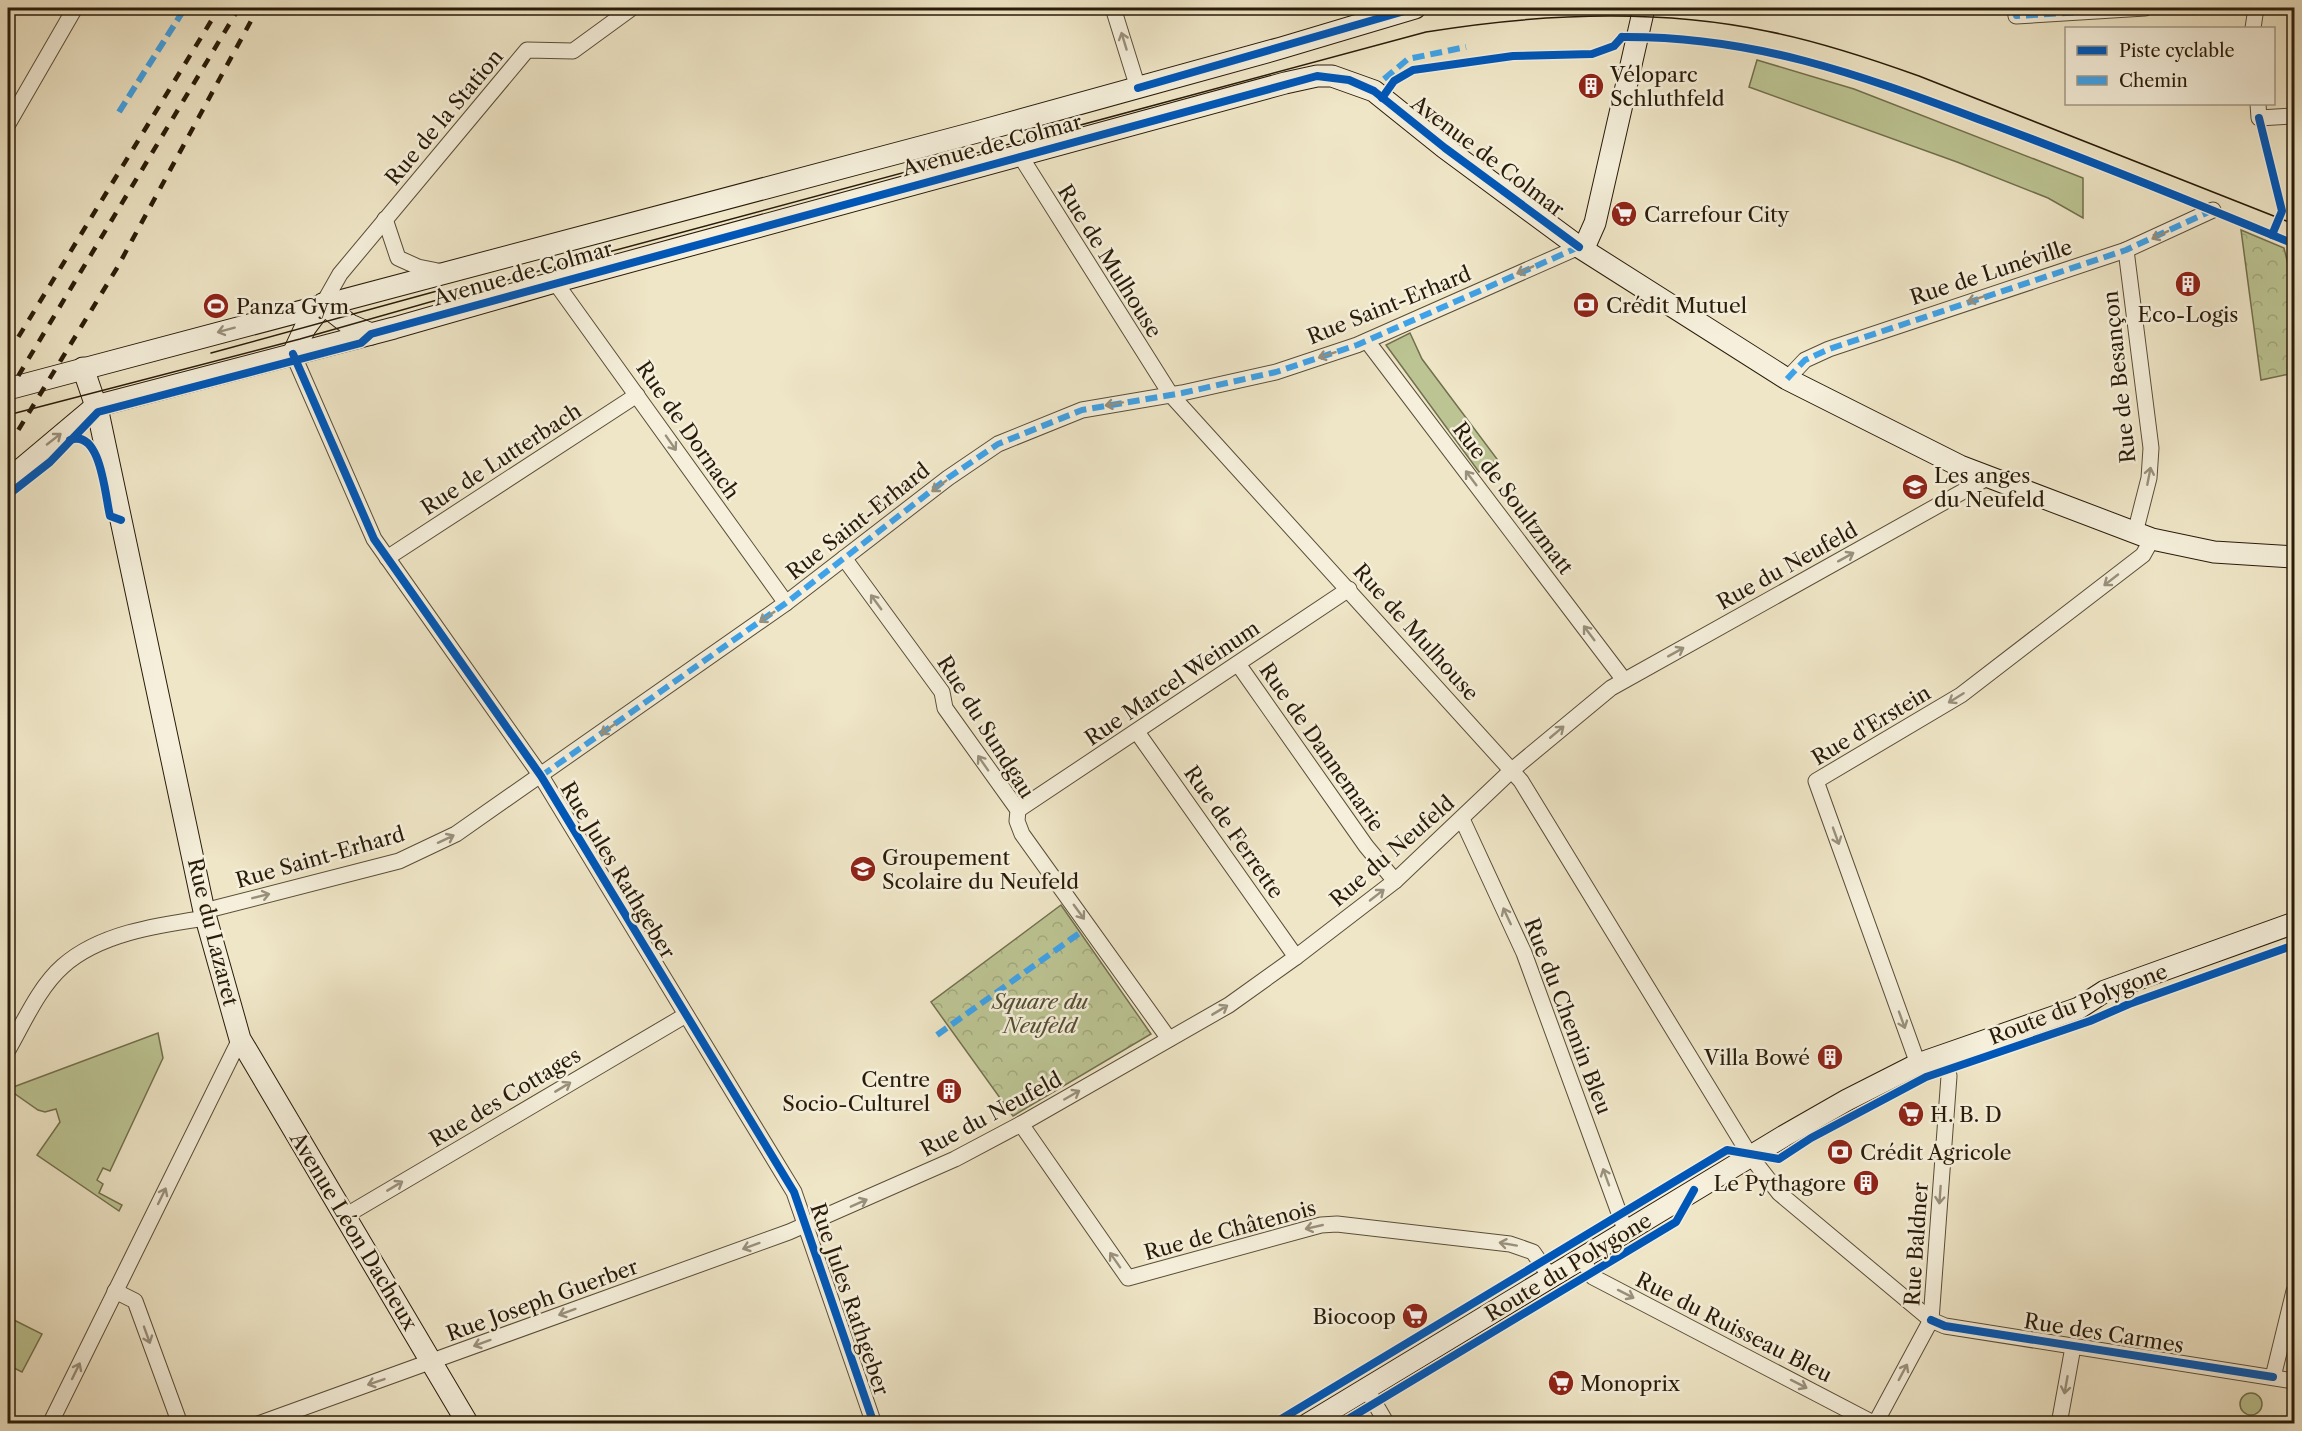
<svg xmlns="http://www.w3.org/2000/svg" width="2302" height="1431" font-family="'Libre Caslon Text',serif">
	<defs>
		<pattern id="park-crowns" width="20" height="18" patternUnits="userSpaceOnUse" patternTransform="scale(1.5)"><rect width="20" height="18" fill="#bcc493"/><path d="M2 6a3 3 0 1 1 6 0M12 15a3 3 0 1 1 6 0" fill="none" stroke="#a2a87d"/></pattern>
	</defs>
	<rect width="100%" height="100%" fill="#efe6c7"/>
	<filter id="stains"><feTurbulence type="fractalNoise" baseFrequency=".00333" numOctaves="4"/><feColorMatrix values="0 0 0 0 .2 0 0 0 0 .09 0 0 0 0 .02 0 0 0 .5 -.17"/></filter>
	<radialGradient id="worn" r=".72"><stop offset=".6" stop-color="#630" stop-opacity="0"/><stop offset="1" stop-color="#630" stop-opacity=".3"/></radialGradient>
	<g fill="#bcc493" stroke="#72704e" stroke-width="1.5">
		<path d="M1757,60L1854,89L2083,178V218L2048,198L1957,162L1749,87Z"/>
		<path d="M1410,333L1422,359L1497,459L1479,472L1386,345Z"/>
		<path d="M158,1033L163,1058L110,1171L103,1168L97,1180L103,1184L99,1193L122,1205L119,1211L37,1155L60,1122L56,1109L45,1112L38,1110L8,1089Z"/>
		<path d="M8,1317L42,1334L22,1372L8,1365Z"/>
		<circle cx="2251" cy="1404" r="11"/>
	</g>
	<g fill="url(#park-crowns)" stroke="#72704e" stroke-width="1.5">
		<path d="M2241,230L2284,248L2294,289V373L2261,380Z"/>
		<path d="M1061,905L1151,1034L1013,1116L931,1002Z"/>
	</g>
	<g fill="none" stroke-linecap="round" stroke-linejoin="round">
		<g stroke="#5a4e38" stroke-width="17">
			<g id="street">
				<path d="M1117,8L1114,11L1138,88"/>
				<path d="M2015,8L2016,16L2145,8"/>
				<path d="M2253,28L2256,8"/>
				<path d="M2258,104L2259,118L2294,116"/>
				<path d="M8,124L75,8"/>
				<path d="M1021,157L1171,395L1521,781L1751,1157L1779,1193L1931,1320L1945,1326L2294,1381"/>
				<path d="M385,219L398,258L418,267L443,272"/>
				<path d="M2126,250L2151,448L2149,478L2135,533"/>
				<path d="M555,282L786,603"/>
				<path d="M323,304L340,274L527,50L573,51L632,8"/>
				<path d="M1367,341L1624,680"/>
				<path d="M293,354L374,539L541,776L794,1192L874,1424"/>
				<path d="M1787,379L1805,360L1829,349L2126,250L2213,210"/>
				<path d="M387,558L637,395"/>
				<path d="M844,558L942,692L945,708L1018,810L1017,821L1022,834L1169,1039"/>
				<path d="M1238,664L1366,846L1395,881"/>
				<path d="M1137,732L1296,957"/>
				<path d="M1018,810L1349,589"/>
				<path d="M1462,819L1524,953L1626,1232"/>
				<path d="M204,911L399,861L456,834L786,603L948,478L998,444L1082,410L1182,393L1276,372L1357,345L1579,247"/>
				<path d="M8,1050C24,1022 39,987 63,966C100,933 159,925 206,918"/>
				<path d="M1918,1064L1816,781L1961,695L2143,555L2152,539"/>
				<path d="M1021,1124L1128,1278L1321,1225L1337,1224L1510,1244L1533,1252L1551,1278"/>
				<path d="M345,1216L686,1015"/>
				<path d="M1582,1259L1593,1277L1875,1424"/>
				<path d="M115,1291L135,1301L180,1424"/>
				<path d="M2273,1377L2294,1291"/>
				<path d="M1366,1388L1387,1424"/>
				<path d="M50,1424L240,1039"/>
				<path d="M258,1424L789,1232L955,1159L1021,1124L1229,1005L1296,957L1395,881L1512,770L1611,688L1987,478"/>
				<path d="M1875,1424L1931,1320L1949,1076L1944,1054"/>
				<path d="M2059,1424L2073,1347"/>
			</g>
		</g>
		<g stroke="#291b09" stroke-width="23">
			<g id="secondary">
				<path d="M1579,247L1587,241L1595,223L1644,8"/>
				<path d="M323,304L350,325L371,334"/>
				<path d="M293,354L305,328L323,304"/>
				<path d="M83,368L98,412L204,911L240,1039L468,1424"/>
				<path d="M8,389L977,132L1281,48L1415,8"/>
				<path d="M8,480L96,406L394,328L555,282L1285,83L1317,76H1332L1374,91L1445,148L1579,247L1787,379L1960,466L2152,539L2214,552L2294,557"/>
				<path d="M1308,1424L1784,1136L1847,1100L1918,1064L2079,1008L2105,991L2294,923"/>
			</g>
		</g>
		<use href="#street" stroke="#f5efdb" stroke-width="15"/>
		<use href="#secondary" stroke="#f5efdb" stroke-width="21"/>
		<g stroke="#291b09" stroke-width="1.5">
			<path d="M211,353L437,291"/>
			<path d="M8,415L300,339L553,267L1426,32C1537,14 1655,8 1766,31C1818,41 1869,58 1919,76L2294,224"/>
		</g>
		<g stroke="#291b09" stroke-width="4.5" stroke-dasharray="10 10" stroke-linecap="butt">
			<path d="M8,354L219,8"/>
			<path d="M8,393L239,8"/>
			<path d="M8,447L117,268L258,8"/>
		</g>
		<g stroke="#3ea2e9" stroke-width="6" stroke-dasharray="12 6" stroke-linecap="butt">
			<path d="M2015,8L2016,16L2145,8"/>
			<path d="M1384,79L1408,59L1466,47"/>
			<path d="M119,112L185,8"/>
			<path d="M1787,379L1805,360L1829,349L2126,250L2213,210"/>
			<path d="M541,776L786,603L948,478L998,444L1082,410L1182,393L1276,372L1357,345L1579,247"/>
			<path d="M937,1035L1081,932"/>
		</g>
		<g stroke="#f5efdb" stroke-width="11">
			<g id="cycleway">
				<path d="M1622,37C1753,36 1858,74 1978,119C2085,158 2190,201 2294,244"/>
				<path d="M1138,88L1415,8"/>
				<path d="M1382,98L1394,81L1413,70L1513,56L1592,54L1614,46L1622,37"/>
				<path d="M2259,118L2282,211L2272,235"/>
				<path d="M293,354L374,539L541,776L794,1192L874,1424"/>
				<path d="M70,440C101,428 105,496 110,516L121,520"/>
				<path d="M8,495L50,462L98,412L361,343L371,334L1317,76L1349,80L1374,91L1445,148L1579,247"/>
				<path d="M1931,1320L1945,1326L2273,1377"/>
				<path d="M1273,1424L1727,1150L1779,1159L1811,1138L1926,1077L2090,1021L2129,1004L2294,945"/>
				<path d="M1340,1424L1676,1222L1694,1190"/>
			</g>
		</g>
		<use href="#cycleway" stroke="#0057b8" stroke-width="8"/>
	</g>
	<defs><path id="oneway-shaft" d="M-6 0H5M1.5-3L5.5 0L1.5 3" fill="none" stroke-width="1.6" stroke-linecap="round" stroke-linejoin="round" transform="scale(1.5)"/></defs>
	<g stroke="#99907c">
		<use href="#oneway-shaft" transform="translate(1124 41) rotate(-107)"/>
		<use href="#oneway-shaft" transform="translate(2160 235) rotate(154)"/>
		<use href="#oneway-shaft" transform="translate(1525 270) rotate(156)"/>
		<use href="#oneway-shaft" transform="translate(1976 299) rotate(162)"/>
		<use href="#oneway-shaft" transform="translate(226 330) rotate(165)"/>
		<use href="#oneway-shaft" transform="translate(1327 355) rotate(162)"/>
		<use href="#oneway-shaft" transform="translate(1114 404) rotate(170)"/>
		<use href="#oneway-shaft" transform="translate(54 439) rotate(-38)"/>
		<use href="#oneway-shaft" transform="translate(671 443) rotate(55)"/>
		<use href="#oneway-shaft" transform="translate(2149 476) rotate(-79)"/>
		<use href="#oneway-shaft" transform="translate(1471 478) rotate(-127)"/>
		<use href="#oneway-shaft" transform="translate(939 486) rotate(143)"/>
		<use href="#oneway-shaft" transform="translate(1846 557) rotate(-29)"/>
		<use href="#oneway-shaft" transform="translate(2111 580) rotate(142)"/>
		<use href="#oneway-shaft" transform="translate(876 602) rotate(-126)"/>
		<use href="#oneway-shaft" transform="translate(767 617) rotate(145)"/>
		<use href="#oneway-shaft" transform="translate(1589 633) rotate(-127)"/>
		<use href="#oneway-shaft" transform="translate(1676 652) rotate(-29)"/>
		<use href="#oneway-shaft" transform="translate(1956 698) rotate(148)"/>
		<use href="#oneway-shaft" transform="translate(608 729) rotate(145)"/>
		<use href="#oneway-shaft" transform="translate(1557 732) rotate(-40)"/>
		<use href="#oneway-shaft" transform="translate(983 763) rotate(-125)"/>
		<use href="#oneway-shaft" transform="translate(1836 836) rotate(70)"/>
		<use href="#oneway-shaft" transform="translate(446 839) rotate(-25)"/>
		<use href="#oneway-shaft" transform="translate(1377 895) rotate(-38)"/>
		<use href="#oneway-shaft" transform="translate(261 896) rotate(-14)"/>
		<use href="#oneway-shaft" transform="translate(1079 912) rotate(54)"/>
		<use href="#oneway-shaft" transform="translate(1507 916) rotate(-115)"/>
		<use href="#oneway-shaft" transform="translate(1220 1010) rotate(-31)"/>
		<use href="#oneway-shaft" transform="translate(1902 1020) rotate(70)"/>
		<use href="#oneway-shaft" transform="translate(563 1087) rotate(-31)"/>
		<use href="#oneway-shaft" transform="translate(1072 1095) rotate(-30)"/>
		<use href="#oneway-shaft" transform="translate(1606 1177) rotate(-110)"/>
		<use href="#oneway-shaft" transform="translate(395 1186) rotate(-31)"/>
		<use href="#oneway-shaft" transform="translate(1940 1195) rotate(94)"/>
		<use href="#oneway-shaft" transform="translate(162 1196) rotate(-64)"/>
		<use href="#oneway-shaft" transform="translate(859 1203) rotate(-24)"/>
		<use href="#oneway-shaft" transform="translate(1314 1227) rotate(167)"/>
		<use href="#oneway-shaft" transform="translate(1508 1244) rotate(-170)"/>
		<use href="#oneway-shaft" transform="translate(751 1246) rotate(160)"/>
		<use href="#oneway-shaft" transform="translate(1115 1260) rotate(-125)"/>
		<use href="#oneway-shaft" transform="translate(1626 1294) rotate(27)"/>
		<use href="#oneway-shaft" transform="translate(567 1312) rotate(160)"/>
		<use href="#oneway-shaft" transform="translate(147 1335) rotate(70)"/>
		<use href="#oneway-shaft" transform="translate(482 1343) rotate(160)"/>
		<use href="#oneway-shaft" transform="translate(76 1371) rotate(-64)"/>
		<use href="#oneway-shaft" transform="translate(1903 1372) rotate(-62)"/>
		<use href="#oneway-shaft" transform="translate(376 1382) rotate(161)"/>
		<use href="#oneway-shaft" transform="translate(1799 1384) rotate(27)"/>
		<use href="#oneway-shaft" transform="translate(2066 1385) rotate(100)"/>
	</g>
	<defs>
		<g id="building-disc" transform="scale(1.35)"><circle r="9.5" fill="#8f2418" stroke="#f5efdb"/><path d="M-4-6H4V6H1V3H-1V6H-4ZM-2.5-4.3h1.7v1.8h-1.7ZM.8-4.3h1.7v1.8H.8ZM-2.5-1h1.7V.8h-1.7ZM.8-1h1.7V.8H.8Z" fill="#fff"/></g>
		<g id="supermarket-disc" transform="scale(1.35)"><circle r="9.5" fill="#8f2418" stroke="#f5efdb"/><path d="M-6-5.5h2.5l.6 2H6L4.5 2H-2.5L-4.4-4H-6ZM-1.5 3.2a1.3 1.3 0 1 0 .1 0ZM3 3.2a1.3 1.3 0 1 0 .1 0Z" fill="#fff"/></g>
		<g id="bank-disc" transform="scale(1.35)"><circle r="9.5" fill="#8f2418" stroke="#f5efdb"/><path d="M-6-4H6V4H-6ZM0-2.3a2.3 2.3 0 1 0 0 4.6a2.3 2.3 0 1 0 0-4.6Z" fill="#fff"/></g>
		<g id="stadium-disc" transform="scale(1.35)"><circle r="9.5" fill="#8f2418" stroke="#f5efdb"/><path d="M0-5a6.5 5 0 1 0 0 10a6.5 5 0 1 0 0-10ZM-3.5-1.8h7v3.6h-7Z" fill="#fff"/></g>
		<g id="school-disc" transform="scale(1.35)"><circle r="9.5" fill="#8f2418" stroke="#f5efdb"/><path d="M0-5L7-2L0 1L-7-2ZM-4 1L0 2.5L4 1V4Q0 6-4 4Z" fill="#fff"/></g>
	</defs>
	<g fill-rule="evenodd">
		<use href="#building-disc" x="1591" y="86"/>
		<use href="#supermarket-disc" x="1624" y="214"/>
		<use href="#building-disc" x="2188" y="284"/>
		<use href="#bank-disc" x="1586" y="305"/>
		<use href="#stadium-disc" x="216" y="306"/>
		<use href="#school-disc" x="1915" y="487"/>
		<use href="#school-disc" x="863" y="869"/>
		<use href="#building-disc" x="1830" y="1057"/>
		<use href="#building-disc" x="949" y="1091"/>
		<use href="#supermarket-disc" x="1911" y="1114"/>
		<use href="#bank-disc" x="1840" y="1152"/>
		<use href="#building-disc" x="1866" y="1183"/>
		<use href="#supermarket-disc" x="1415" y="1316"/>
		<use href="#supermarket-disc" x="1561" y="1383"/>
	</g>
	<g text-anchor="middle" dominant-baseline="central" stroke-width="5" stroke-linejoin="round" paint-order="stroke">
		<g font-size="21" fill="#291b09" stroke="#f5efdb" text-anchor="start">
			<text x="1610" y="74">Véloparc<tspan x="1610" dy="24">Schluthfeld</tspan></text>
			<text x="1644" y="214">Carrefour City</text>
			<text x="1606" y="305">Crédit Mutuel</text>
			<text x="236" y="306">Panza Gym</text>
			<text x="2188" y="314" text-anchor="middle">Eco-Logis</text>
			<text x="1934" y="475">Les anges<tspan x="1934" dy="24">du Neufeld</tspan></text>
			<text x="882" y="857">Groupement<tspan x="882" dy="24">Scolaire du Neufeld</tspan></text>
			<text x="1810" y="1057" text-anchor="end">Villa Bowé</text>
			<text x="930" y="1079" text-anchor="end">Centre<tspan x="930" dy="24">Socio-Culturel</tspan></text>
			<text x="1930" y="1114">H. B. D</text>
			<text x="1860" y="1152">Crédit Agricole</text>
			<text x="1846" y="1183" text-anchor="end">Le Pythagore</text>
			<text x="1396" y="1316" text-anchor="end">Biocoop</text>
			<text x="1580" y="1383">Monoprix</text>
		</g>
		<g font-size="21" fill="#291b09" stroke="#f5efdb">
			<text transform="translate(444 117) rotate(-50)">Rue de la Station</text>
			<text transform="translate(992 145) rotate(-15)">Avenue de Colmar</text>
			<text transform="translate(1488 156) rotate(37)">Avenue de Colmar</text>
			<text transform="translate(1110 261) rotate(58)">Rue de Mulhouse</text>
			<text transform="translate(1991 272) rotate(-18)">Rue de Lunéville</text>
			<text transform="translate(523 273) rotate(-16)">Avenue de Colmar</text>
			<text transform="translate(1389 305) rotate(-22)">Rue Saint-Erhard</text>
			<text transform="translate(2119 377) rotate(-96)">Rue de Besançon</text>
			<text transform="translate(688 430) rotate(55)">Rue de Dornach</text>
			<text transform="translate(501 459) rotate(-33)">Rue de Lutterbach</text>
			<text transform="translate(1513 498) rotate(53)">Rue de Soultzmatt</text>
			<text transform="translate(858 521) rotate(-38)">Rue Saint-Erhard</text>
			<text transform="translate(1787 566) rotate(-29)">Rue du Neufeld</text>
			<text transform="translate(1416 632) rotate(48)">Rue de Mulhouse</text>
			<text transform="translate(1172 683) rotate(-34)">Rue Marcel Weinum</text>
			<text transform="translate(1871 725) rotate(-31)">Rue d'Erstein</text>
			<text transform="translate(986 727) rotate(58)">Rue du Sundgau</text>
			<text transform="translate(1322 747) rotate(55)">Rue de Dannemarie</text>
			<text transform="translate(1234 832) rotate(55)">Rue de Ferrette</text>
			<text transform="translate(1392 851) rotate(-41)">Rue du Neufeld</text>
			<text transform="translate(320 857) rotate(-16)">Rue Saint-Erhard</text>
			<text transform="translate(618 870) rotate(59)">Rue Jules Rathgeber</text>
			<text transform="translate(213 932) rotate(76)">Rue du Lazaret</text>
			<text transform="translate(2078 1004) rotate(-21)">Route du Polygone</text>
			<text transform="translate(1568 1016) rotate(69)">Rue du Chemin Bleu</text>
			<text transform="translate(505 1097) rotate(-31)">Rue des Cottages</text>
			<text transform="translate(991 1114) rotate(-28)">Rue du Neufeld</text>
			<text transform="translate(1230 1230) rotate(-15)">Rue de Châtenois</text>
			<text transform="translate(354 1231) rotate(59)">Avenue Léon Dacheux</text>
			<text transform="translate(1916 1244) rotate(-86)">Rue Baldner</text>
			<text transform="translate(1568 1267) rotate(-31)">Route du Polygone</text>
			<text transform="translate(850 1299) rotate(71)">Rue Jules Rathgeber</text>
			<text transform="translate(542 1300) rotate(-20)">Rue Joseph Guerber</text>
			<text transform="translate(1734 1327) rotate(27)">Rue du Ruisseau Bleu</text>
			<text transform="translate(2104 1333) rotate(9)">Rue des Carmes</text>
		</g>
		<g font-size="21" font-style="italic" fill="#554e32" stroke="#f5efdb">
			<text x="1040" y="1001">Square du<tspan x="1040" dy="24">Neufeld</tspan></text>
		</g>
	</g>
	<rect width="2302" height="1431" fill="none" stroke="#efe6c7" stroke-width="30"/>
	<rect x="9" y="9" width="2284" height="1413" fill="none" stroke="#291b09" stroke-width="3"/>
	<rect x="15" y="15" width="2272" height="1401" fill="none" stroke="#291b09" stroke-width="1.5"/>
	<rect x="2065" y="27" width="210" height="78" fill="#f5efdb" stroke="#a39a87" stroke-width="1.5"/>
	<rect x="2077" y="46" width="30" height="9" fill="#0057b8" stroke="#a39a87" stroke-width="1.5"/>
	<text x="2119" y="57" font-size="18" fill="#291b09">Piste cyclable</text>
	<rect x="2077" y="76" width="30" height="9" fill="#3ea2e9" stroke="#a39a87" stroke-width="1.5"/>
	<text x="2119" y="87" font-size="18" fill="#291b09">Chemin</text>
	<rect width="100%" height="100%" filter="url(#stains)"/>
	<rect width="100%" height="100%" fill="url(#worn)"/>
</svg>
